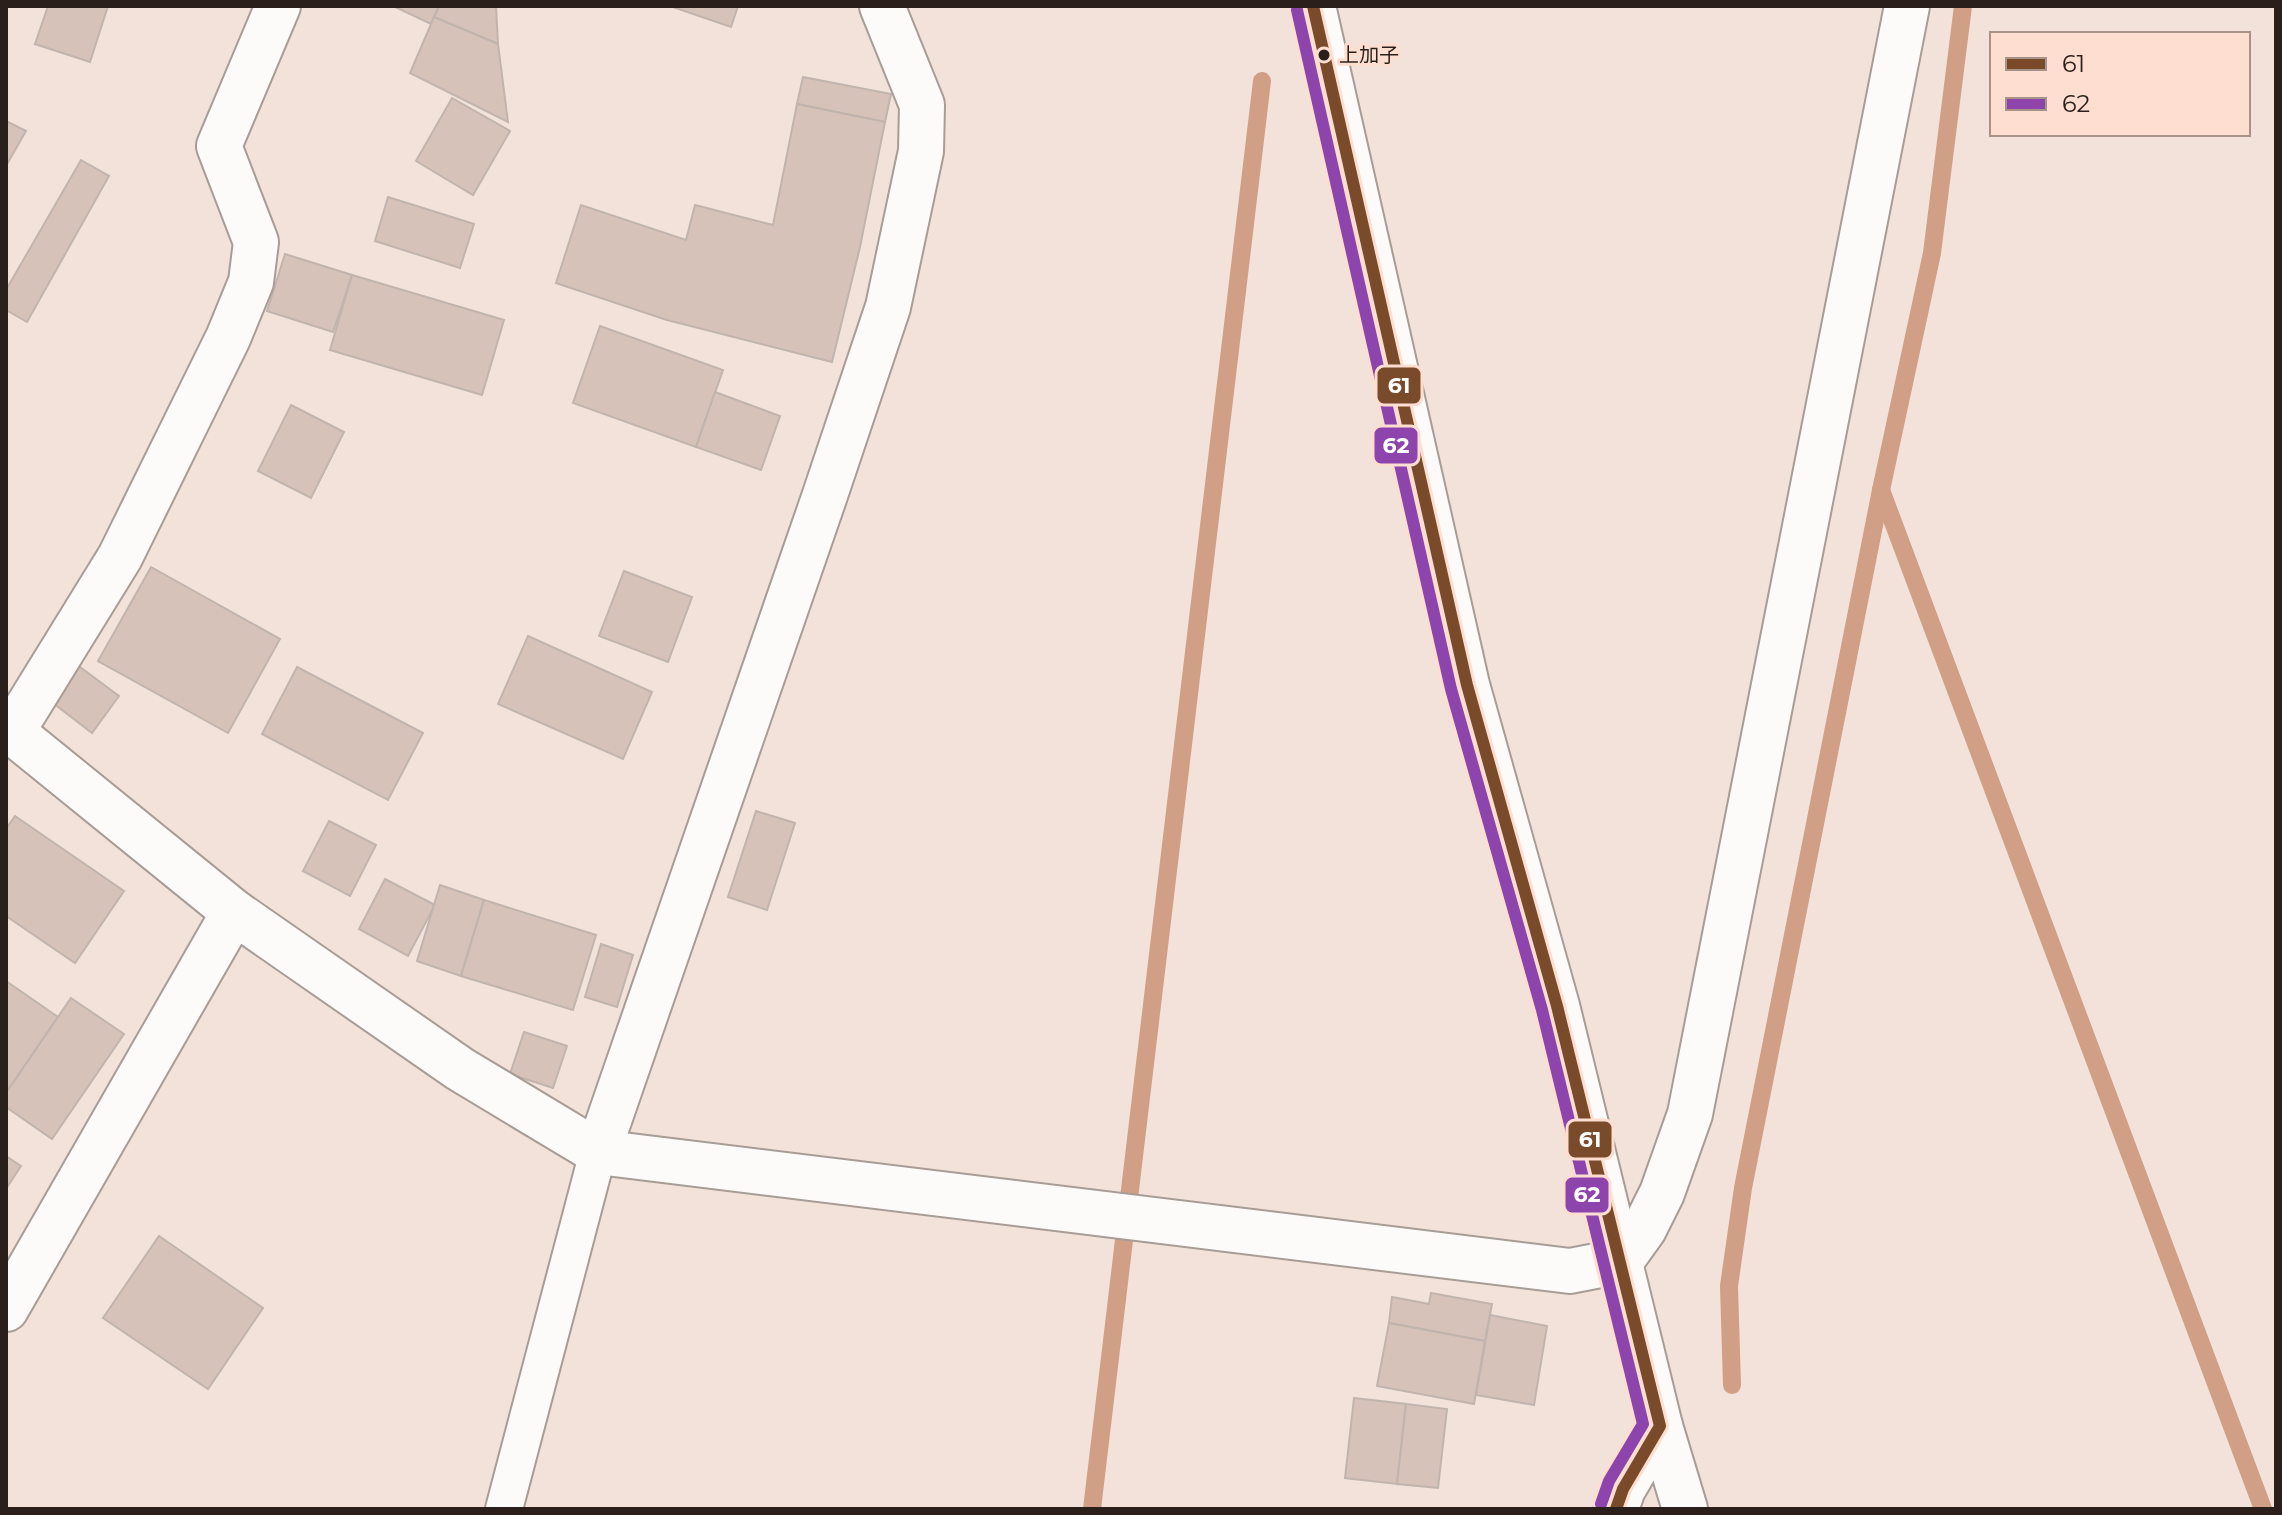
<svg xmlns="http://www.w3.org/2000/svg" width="2282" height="1515" font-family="Montserrat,'Noto Sans JP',sans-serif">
	<rect width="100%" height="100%" fill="#f2e2da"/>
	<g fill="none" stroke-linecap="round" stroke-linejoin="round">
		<g stroke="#d19e86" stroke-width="18">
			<path d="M1881,490L2263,1509"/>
			<path d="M1732,1385L1729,1286L1743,1188L1881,490L1932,253L1963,6"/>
			<path d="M1092,1509L1262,81"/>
		</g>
	</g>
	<g fill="#d6c2b8" stroke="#c1b4ae" stroke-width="2">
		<path d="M48,6H108L90,62L35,44Z"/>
		<path d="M393,6H439L431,24Z"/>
		<path d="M439,6H496L498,44L434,17Z"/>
		<path d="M670,6H738L731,27Z"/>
		<path d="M434,17L498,44L508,122L410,73Z"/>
		<path d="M803,77L891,94L885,122L797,104Z"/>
		<path d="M452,98L510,131L473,195L416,161Z"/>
		<path d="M797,104L885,122L860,247L832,362L667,320L556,283L581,205L686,240L695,205L773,225Z"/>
		<path d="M6,121L26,131L6,166Z"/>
		<path d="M81,160L109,176L27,322L6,310V290Z"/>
		<path d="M388,197L474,224L460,268L375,241Z"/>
		<path d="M285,254L352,275L333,332L267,311Z"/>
		<path d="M352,275L504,320L482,395L330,350Z"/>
		<path d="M600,326L723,370L696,447L573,403Z"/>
		<path d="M715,392L780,416L761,470L696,447Z"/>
		<path d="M291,405L344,432L311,498L258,471Z"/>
		<path d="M151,567L280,639L228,733L98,661Z"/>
		<path d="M624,571L692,597L668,662L599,636Z"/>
		<path d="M528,636L652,692L623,759L498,704Z"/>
		<path d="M80,667L119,696L92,733L53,703Z"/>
		<path d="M297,667L423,733L388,800L262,734Z"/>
		<path d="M756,811L795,823L767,910L728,897Z"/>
		<path d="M15,816L124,891L75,963L6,916V829Z"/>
		<path d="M329,821L376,845L350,896L303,871Z"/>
		<path d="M385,879L435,905L408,956L359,929Z"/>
		<path d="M440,885L484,900L461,976L417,961Z"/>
		<path d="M484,900L596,935L573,1010L461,976Z"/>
		<path d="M601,944L633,955L617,1007L585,997Z"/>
		<path d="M6,981L58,1017L6,1093Z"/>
		<path d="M71,998L124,1034L52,1139L6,1107V1093Z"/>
		<path d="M524,1032L567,1046L553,1088L510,1074Z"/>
		<path d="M6,1156L21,1166L6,1189Z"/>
		<path d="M159,1236L263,1308L208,1389L103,1318Z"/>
		<path d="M1431,1293L1492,1304L1485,1341L1389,1323L1392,1297L1429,1304Z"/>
		<path d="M1490,1315L1547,1326L1534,1405L1476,1395Z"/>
		<path d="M1389,1323L1485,1341L1474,1404L1377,1386Z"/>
		<path d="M1354,1398L1406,1404L1397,1484L1345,1478Z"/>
		<path d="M1406,1404L1447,1409L1438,1488L1397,1484Z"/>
	</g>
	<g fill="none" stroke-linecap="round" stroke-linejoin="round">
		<g stroke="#a89c96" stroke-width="40">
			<path id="lane" d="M504,1509L598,1152"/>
		</g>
		<g stroke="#a89c96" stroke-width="48">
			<g id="street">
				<path d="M6,727L234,912L460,1069L598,1152L1570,1271L1621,1261"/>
				<path d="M12,732L120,557L228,338L251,282L256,242L219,146L278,6"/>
				<path d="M598,1152L825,495L888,307L921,151L922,105L882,6"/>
				<path d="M6,1309L234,912"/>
				<path d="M1616,1509L1623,1489L1660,1426"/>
			</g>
		</g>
		<g stroke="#a89c96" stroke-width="48">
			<g id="secondary">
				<path d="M1313,6L1467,685L1557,1006L1660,1426L1685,1509"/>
				<path d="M1621,1261L1644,1229L1662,1193L1690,1114L1907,6"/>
			</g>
		</g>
		<use href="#lane" stroke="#fdfbf9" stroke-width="36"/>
		<use href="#street" stroke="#fdfbf9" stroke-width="44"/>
		<use href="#secondary" stroke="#fdfbf9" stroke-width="44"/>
		<g stroke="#fdded0" stroke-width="18">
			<path id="bus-1" d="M1313,6L1467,685L1557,1006L1660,1426L1623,1489L1616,1509"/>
		</g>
		<g stroke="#fdded0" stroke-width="18">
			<path id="bus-2" d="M1297,10L1451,689L1542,1010L1643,1424L1609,1481L1601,1504"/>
		</g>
		<use href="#bus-1" stroke="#7a4b2a" stroke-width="12"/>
		<use href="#bus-2" stroke="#8e44ad" stroke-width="12"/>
	</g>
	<circle fill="#2a1f1a" stroke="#fdded0" stroke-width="3" cx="1324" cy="55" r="7"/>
	<g text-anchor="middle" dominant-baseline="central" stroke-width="6" stroke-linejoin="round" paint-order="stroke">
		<g font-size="20" fill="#2a1f1a" stroke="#fdded0" text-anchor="start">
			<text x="1339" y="55">上加子</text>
		</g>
	</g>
	<g stroke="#fdded0" stroke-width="3">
		<rect x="1376" y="366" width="46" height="39" rx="8" fill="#7a4b2a"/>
		<rect x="1373" y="426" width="46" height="39" rx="8" fill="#8e44ad"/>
		<rect x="1567" y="1120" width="46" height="39" rx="8" fill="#7a4b2a"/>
		<rect x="1564" y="1176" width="46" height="38" rx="8" fill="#8e44ad"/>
	</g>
	<g font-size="22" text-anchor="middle" font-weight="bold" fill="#fff">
		<text x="1399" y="393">61</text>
		<text x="1396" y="453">62</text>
		<text x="1590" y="1147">61</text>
		<text x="1587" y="1202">62</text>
	</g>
	<rect width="2282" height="1515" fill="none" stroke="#2a1f1a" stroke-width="16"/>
	<rect x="1990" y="32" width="260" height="104" fill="#fdded0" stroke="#a99287" stroke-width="2"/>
	<rect x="2006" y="58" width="40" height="12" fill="#7a4b2a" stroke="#a99287" stroke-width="2"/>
	<text x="2062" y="72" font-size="24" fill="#2a1f1a">61</text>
	<rect x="2006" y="98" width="40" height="12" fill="#8e44ad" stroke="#a99287" stroke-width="2"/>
	<text x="2062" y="112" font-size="24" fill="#2a1f1a">62</text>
</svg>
